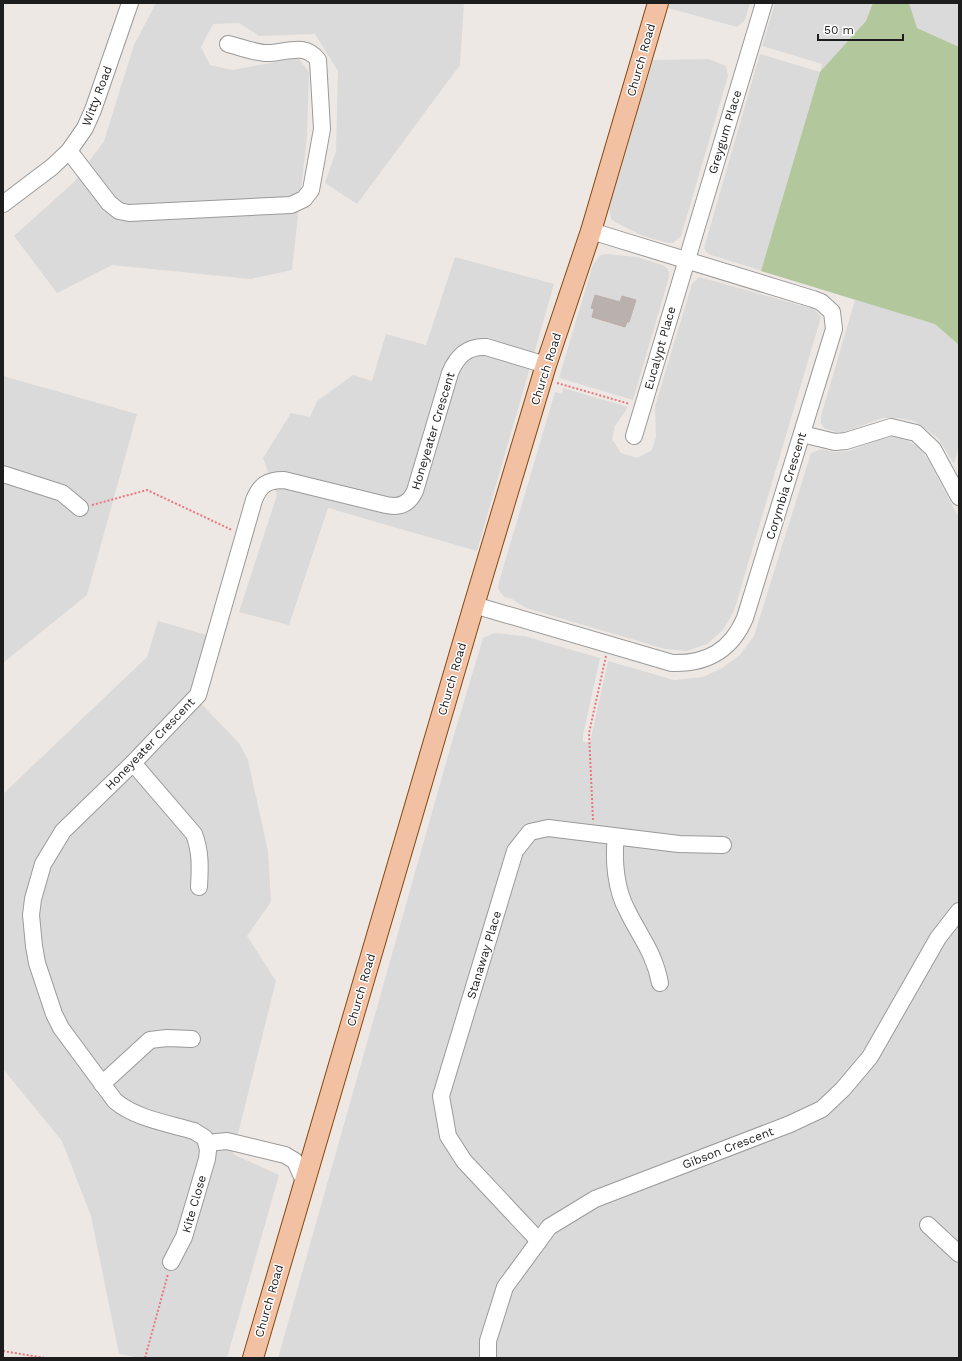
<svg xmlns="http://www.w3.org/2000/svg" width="962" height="1361" font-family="'Work Sans',sans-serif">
	<rect width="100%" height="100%" fill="#ede8e4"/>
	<g fill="#dbdada">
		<path d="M156,3H464L460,65L357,204L325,183L336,151L338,71L315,34L259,36L239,23L213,24L201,47L210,65L232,70L298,58L309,72L307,136L292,270L251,279L112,265L57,293L14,236L74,182L104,141L134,45Z"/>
		<path d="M670,3H750L745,20L737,27L668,8Z"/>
		<path d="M775,3H959V446L954,464L938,438L914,421L897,418H883L844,432H835L824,428L821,423V416L855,300L711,255L706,252L704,248L760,54L820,72L822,64L762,46Z"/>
		<path d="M709,59L726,66L728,76L681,236L673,243H668L643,236L615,222L611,219L609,207L653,60Z"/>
		<path d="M607,254L637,257L662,265L666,267L669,272V277L633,400L559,378L593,264L601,255Z"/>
		<path d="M455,257L554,284L477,551L328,508L289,625L239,612L277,495L263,458L291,413L310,417L317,401L353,375L372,381L386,334L426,345Z"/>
		<path d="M699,277L814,309L821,317L734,611L723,630L707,644L687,651L665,649L526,608L512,599L504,597L498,588L499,582L555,392L562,394L563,388L628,407L615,426L612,439L621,453L637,458L652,450L656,437L655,406L692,284Z"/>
		<path d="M3,376L137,414L87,595L3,663Z"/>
		<path d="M892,437L906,440L919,447L927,458L959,518V1358H278L453,738L483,638L494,633L524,636L600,658L583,735V742H590L608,661L674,680L703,677L722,668L740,655L754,636L811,453L822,449L834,452L849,451L878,440Z"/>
		<path d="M158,621L207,635L191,693L239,743L248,760L268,851L271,902L247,936L276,981L233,1154L279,1175L227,1358H139L119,1354L91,1216L62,1141L3,1069V794L147,657Z"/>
	</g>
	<path fill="#b2c89c" d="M873,3H909L917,28L959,47V345L935,324L761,271L820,72L866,21Z"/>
	<path fill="#bab0ad" stroke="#bdada7" d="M595,295L620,302L622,296L636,300L629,322H627L625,327L592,317L594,309L591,308Z"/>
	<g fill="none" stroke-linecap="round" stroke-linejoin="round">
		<g stroke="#9a9a9a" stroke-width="18">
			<g id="minor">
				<path d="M69,151L109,203L119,211L129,213L291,205L304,199L311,190L322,129L318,60C304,41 284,54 265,53C253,52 240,47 228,44"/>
				<path d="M3,204L52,167L69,151L85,128L93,110L130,3"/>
				<path d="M802,434L835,442L846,441L891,427L916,433L933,449L959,497"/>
				<path d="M634,436L764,3"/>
				<path d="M3,474L62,493L80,508"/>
				<path d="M474,605L672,663C707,664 731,651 745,618L834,329L832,312L821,302L813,299L591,231"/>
				<path d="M133,763L194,834C201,852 200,868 199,887"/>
				<path d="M616,837C613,860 616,890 627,910C640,937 654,952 660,983"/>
				<path d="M102,1084L150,1040L167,1038L192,1039"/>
				<path d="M207,1143L227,1141L285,1155L295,1161L304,1181"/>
				<path d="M928,1225L959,1254"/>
				<path d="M539,1241L464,1161L448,1136L441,1096L515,851L530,832L548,828L679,844L723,845"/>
				<path d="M171,1262L184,1237L207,1159L208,1150L205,1138L194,1131C167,1123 137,1119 115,1101L61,1028L54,1014L37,963L34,946L31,915L33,899L43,864L63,831L133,763L198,695L254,500C260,485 267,480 284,480L386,505C400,508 409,504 415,491L450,373C457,356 467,346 486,347L546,365"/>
				<path d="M488,1358V1341L505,1287L549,1227L595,1199L790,1124L822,1109L843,1089L870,1057L938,938L959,911"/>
			</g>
		</g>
		<g stroke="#87480e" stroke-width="22">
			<path id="major" d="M253,1358L474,605L546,365L591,231L658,3"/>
		</g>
		<g stroke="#ec7680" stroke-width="2" stroke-dasharray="2 2" stroke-linecap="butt">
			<path d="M557,383L630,404"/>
			<path d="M92,505L147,490L232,530"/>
			<path d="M593,820L589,733L606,656"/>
			<path d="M3,1351L45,1358"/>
			<path d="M145,1358L168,1274"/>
		</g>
		<use href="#minor" stroke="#fff" stroke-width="16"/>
		<use href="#major" stroke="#f2c1a3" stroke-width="20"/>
	</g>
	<g text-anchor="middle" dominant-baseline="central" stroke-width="3" stroke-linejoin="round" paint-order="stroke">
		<g font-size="12" fill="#1d1d1d" stroke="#fff">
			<text transform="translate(641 60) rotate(-74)">Church Road</text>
			<text transform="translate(97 96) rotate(-69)">Witty Road</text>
			<text transform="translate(725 132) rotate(-73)">Greygum Place</text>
			<text transform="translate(660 348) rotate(-74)">Eucalypt Place</text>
			<text transform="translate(546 369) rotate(-72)">Church Road</text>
			<text transform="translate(433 431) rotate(-73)">Honeyeater Crescent</text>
			<text transform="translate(786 486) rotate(-73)">Corymbia Crescent</text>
			<text transform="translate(452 679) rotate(-74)">Church Road</text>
			<text transform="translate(150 744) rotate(-46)">Honeyeater Crescent</text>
			<text transform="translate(484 955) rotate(-73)">Stanaway Place</text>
			<text transform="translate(361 990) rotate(-74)">Church Road</text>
			<text transform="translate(728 1148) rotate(-21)">Gibson Crescent</text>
			<text transform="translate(194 1204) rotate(-74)">Kite Close</text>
			<text transform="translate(269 1301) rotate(-74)">Church Road</text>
		</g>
	</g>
	<rect width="962" height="1361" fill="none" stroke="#1d1d1d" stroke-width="8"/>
	<path d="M818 34v6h85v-6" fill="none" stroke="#1d1d1d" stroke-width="2"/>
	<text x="824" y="34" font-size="12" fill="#1d1d1d" stroke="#ffffff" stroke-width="3" paint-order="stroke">50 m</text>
</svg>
